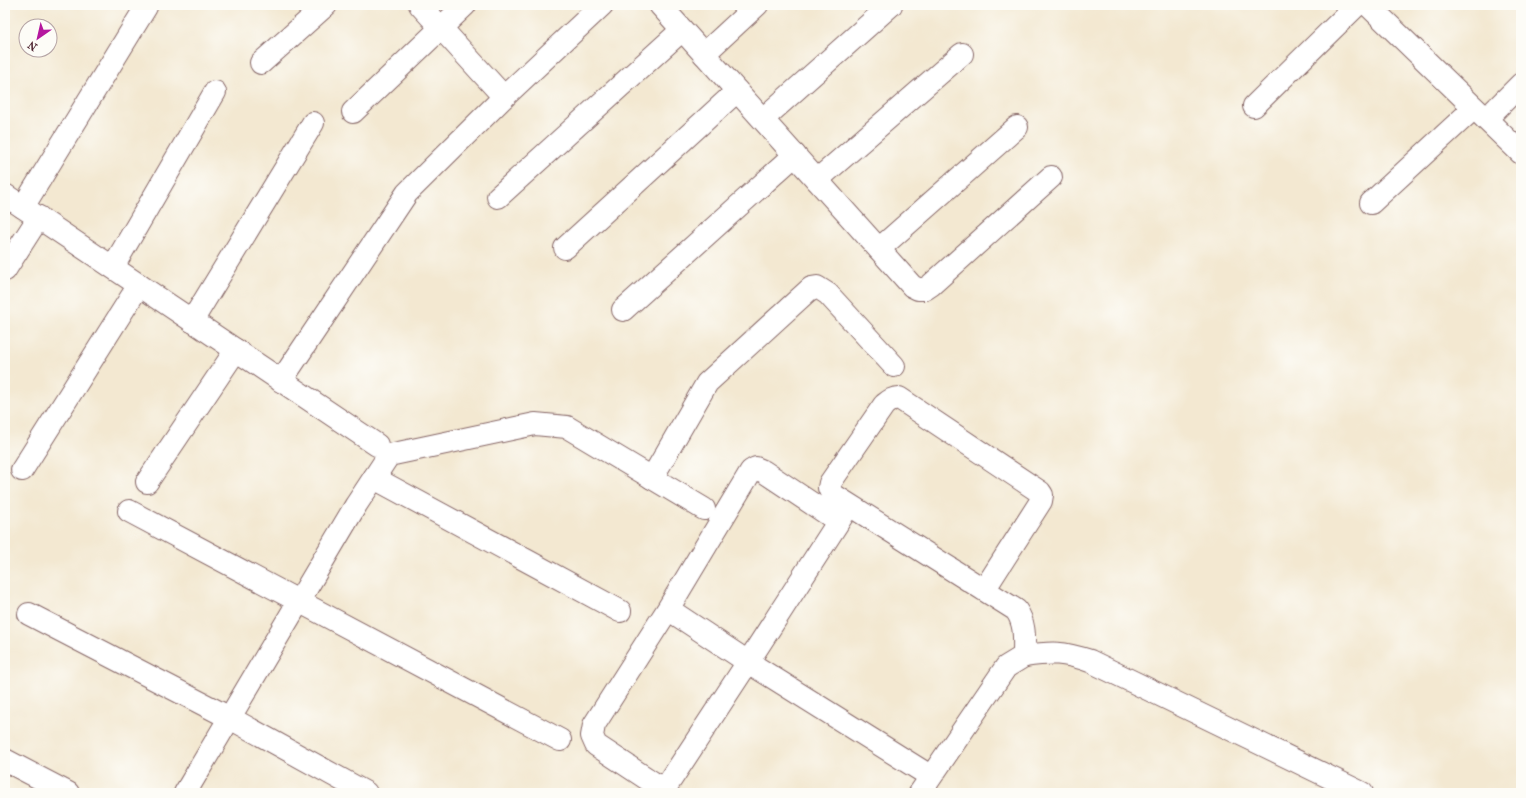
<svg xmlns="http://www.w3.org/2000/svg" width="1526" height="798" font-family="'IM FELL French Canon',serif">
	<rect width="100%" height="100%" fill="#fdfcf7"/>
	<filter id="ink" filterUnits="userSpaceOnUse"><feTurbulence type="fractalNoise" baseFrequency=".025" numOctaves="2"/><feDisplacementMap in="SourceGraphic" scale="8" xChannelSelector="R" yChannelSelector="G"/><feConvolveMatrix kernelMatrix="1 2 1 2 8 2 1 2 1" color-interpolation-filters="sRGB"/></filter>
	<filter id="wash" filterUnits="userSpaceOnUse"><feTurbulence type="fractalNoise" baseFrequency=".012" numOctaves="4" result="noise"/><feDisplacementMap in="SourceGraphic" scale="16" xChannelSelector="R" yChannelSelector="G"/><feGaussianBlur stdDeviation="0.9" result="paint"/><feColorMatrix in="noise" values="0 0 0 0 0 0 0 0 0 0 0 0 0 0 0 0 0 1.4 0 .05"/><feComposite in="paint" operator="in"/></filter>
	<g filter="url(#wash)">
		<rect width="100%" height="100%" fill="#f3e8d1"/>
	</g>
	<g filter="url(#ink)">
		<g fill="none" stroke-linecap="round" stroke-linejoin="round">
			<g stroke="#856565" stroke-width="24">
				<g id="minor">
					<path d="M420,5L504,97"/>
					<path d="M660,5L912,286L918,289H925L931,285L1051,177"/>
					<path d="M1368,5L1521,153"/>
					<path d="M704,54L757,5"/>
					<path d="M261,63L326,5"/>
					<path d="M1254,106L1357,5"/>
					<path d="M353,112L465,5"/>
					<path d="M763,119L891,5"/>
					<path d="M1486,119L1521,84"/>
					<path d="M817,180L962,54"/>
					<path d="M5,195L377,445"/>
					<path d="M498,197L682,30"/>
					<path d="M1371,203L1474,108"/>
					<path d="M23,207L146,7"/>
					<path d="M565,248L737,91"/>
					<path d="M879,249L1017,127"/>
					<path d="M113,267L215,92"/>
					<path d="M5,270L39,217"/>
					<path d="M623,310L795,155"/>
					<path d="M192,321L313,123"/>
					<path d="M281,381L407,193L504,97L602,5"/>
					<path d="M22,470L139,285"/>
					<path d="M374,478L620,611"/>
					<path d="M652,478L707,383L811,288L817,287L828,294L894,366"/>
					<path d="M147,482L236,350"/>
					<path d="M846,510L748,662L930,776"/>
					<path d="M129,511L560,740"/>
					<path d="M668,609L594,725L592,736L596,745L652,782L660,786L668,784L748,662L668,609L751,471L756,468L763,471L838,521"/>
					<path d="M29,614L230,718L366,793"/>
					<path d="M1024,656C1053,652 1063,652 1090,661L1362,793"/>
					<path d="M5,760L68,793"/>
					<path d="M185,793L356,505L389,455L535,424L567,427L704,509"/>
					<path d="M920,793L1006,667L1024,656C1024,640 1026,624 1016,610L832,494L829,488L830,483L884,405C889,401 892,398 899,398L1040,492L1042,495L1041,501L984,590"/>
				</g>
			</g>
			<use href="#minor" stroke="#fff" stroke-width="22"/>
		</g>
	</g>
	<rect width="1526" height="798" fill="none" stroke="#fdfcf7" stroke-width="20"/>
	<g transform="translate(38 38) rotate(214)"><circle r="19" fill="#fdfcf7" stroke="#b5a4a5"/>
	<path d="M0-3L7 15L0 10L-7 15Z" fill="#b5179e"/>
	<text y="-6" font-size="11" font-weight="bold" text-anchor="middle" fill="#4a1f2b">N</text>
	</g>
</svg>
